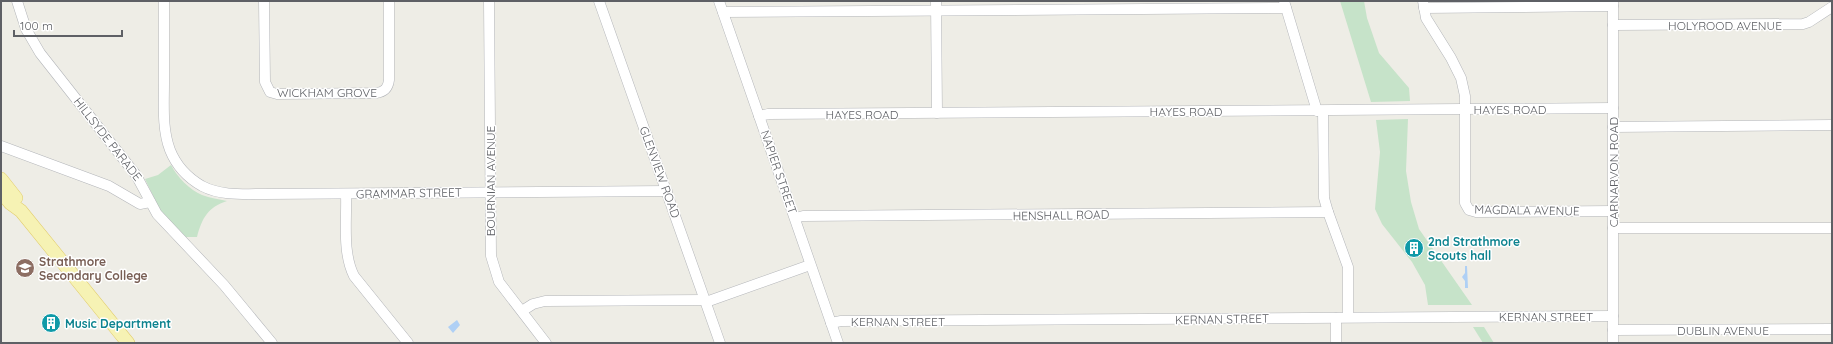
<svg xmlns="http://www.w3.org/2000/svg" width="1833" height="344" font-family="Quicksand,sans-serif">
	<rect width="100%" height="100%" fill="#eeede6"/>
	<g fill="#c6e3c9">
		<path d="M1340,1H1364L1367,18L1379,53L1409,88L1410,101L1371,102Z"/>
		<path d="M1408,119L1406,171L1411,202L1419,229L1472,305H1428L1425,285L1412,262L1382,224L1375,209L1380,152L1376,120Z"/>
		<path d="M171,165C177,177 190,190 202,195C210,198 219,199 227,201C208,207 202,218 197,237H184L160,210L145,179L158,175Z"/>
		<path d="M1473,327H1484L1494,343H1483Z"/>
	</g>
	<g fill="#afd0f5">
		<path d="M1465,266H1467L1468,288H1465V281L1462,277L1465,273Z"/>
		<path d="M457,320L460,325L453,333L448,327Z"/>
	</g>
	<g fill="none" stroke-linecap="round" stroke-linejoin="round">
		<g stroke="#b3b5b9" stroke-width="11">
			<g id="minor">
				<path d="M17,1L26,29L40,53L136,175L157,214L224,285L272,343"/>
				<path d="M164,1C164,28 164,56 164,83C164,105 162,129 170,150C176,165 188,178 202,186C221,196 244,194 265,194L667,191"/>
				<path d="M264,1L265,82L270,92L277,94L376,93C385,92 388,88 389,80V1"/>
				<path d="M489,1L491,256L499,282L546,343"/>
				<path d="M599,1L720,343"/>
				<path d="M719,1L838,343"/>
				<path d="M936,1L937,113"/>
				<path d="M1284,1L1317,111"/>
				<path d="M1423,1L1426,18L1451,58L1461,78L1465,96V203L1469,210L1476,212L1613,211"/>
				<path d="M1613,1V343"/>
				<path d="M1424,8L1613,6"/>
				<path d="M723,12L1286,8"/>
				<path d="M1613,25L1803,24L1809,22L1832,7"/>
				<path d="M1323,111L1324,198L1328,212L1348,267V317"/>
				<path d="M759,116L768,114L1613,108"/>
				<path d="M1613,127L1832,125"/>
				<path d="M1,146L109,186L140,204L150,202"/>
				<path d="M346,194C347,220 342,252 354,276L408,343"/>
				<path d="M795,218L803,216L1328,212"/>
				<path d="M1613,228H1832"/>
				<path d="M706,302L810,265"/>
				<path d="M522,311L533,304L545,301L705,300"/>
				<path d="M1336,318V343"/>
				<path d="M831,323L841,321L1613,316"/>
				<path d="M1613,330L1832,329"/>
			</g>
		</g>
		<g stroke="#e2cd6c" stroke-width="14">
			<g id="major">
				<path d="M1,179L16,198"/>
				<path d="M1,192L10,203L21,211L128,343"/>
			</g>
		</g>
		<use href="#minor" stroke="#fff" stroke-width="10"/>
		<use href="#major" stroke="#f6f2b4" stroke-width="13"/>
	</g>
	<defs>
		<g id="building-disc" transform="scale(1)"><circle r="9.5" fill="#0f9aa8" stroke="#fff"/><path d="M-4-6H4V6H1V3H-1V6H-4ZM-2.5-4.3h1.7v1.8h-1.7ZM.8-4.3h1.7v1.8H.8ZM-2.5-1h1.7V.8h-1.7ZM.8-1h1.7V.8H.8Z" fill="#fff"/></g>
		<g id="school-disc" transform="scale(1)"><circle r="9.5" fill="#8d6e63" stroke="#fff"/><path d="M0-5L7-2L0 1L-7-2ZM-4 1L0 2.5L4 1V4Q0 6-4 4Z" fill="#fff"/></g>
	</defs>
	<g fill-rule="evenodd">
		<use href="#building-disc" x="1414" y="248"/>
		<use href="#school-disc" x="25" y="268"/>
		<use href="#building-disc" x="51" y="323"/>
	</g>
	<g text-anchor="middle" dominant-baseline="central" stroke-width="3" stroke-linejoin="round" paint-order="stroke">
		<g font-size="12" fill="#5e6065" stroke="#fff">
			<text x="1725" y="25">HOLYROOD AVENUE</text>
			<text x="327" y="92">WICKHAM GROVE</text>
			<text x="1510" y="109">HAYES ROAD</text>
			<text x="1186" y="111">HAYES ROAD</text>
			<text x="862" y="114">HAYES ROAD</text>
			<text transform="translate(108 139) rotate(52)">HILLSYDE PARADE</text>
			<text transform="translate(660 172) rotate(70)">GLENVIEW ROAD</text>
			<text transform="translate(779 172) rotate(71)">NAPIER STREET</text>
			<text transform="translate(1613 172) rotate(-90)">CARNARVON ROAD</text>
			<text transform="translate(490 181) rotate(-90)">BOURNIAN AVENUE</text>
			<text transform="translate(409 193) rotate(-1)">GRAMMAR STREET</text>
			<text transform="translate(1527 210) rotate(1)">MAGDALA AVENUE</text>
			<text transform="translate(1061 215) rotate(-1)">HENSHALL ROAD</text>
			<text x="1546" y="316">KERNAN STREET</text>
			<text transform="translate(1222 319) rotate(-1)">KERNAN STREET</text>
			<text x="898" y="321">KERNAN STREET</text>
			<text x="1723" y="330">DUBLIN AVENUE</text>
		</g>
		<g font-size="12" font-weight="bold" fill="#0d838f" stroke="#fff" text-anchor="start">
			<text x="1428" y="241">2nd Strathmore<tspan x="1428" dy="14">Scouts hall</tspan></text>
			<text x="65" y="323">Music Department</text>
		</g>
		<g font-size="12" font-weight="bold" fill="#785e54" stroke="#fff" text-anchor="start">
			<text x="39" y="261">Strathmore<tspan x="39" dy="14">Secondary College</tspan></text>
		</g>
	</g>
	<rect width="1833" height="344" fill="none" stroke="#5e6065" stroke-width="4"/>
	<path d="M14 30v6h108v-6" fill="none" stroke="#5e6065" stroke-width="2"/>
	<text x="20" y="30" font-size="12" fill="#5e6065" stroke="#ffffff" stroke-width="3" paint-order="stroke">100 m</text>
</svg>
